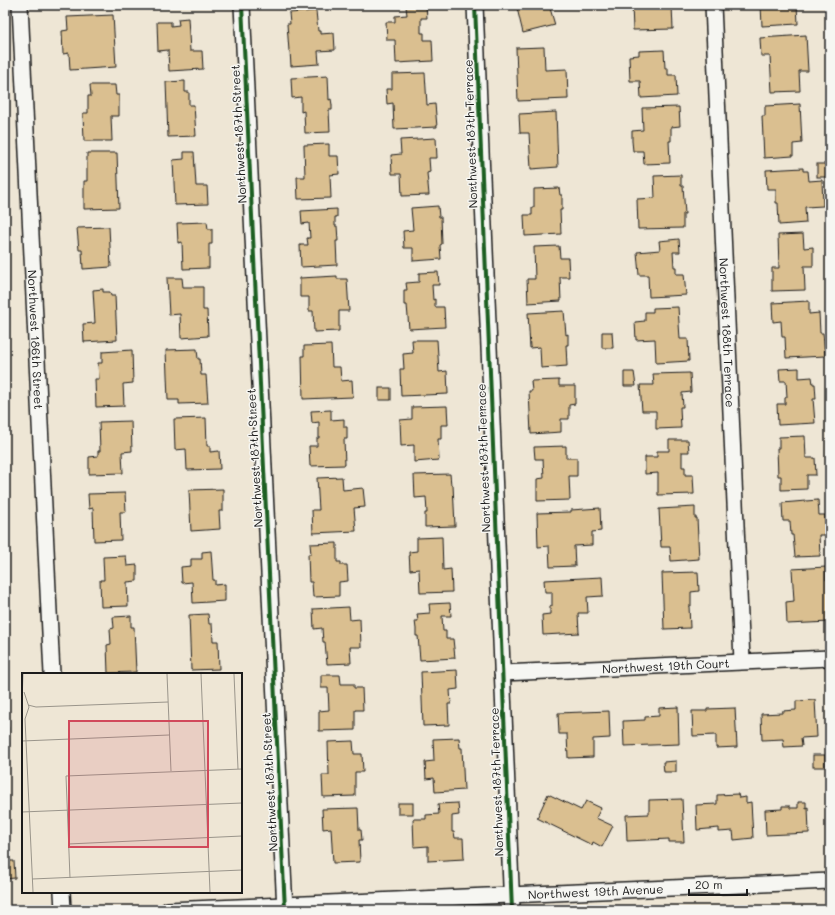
<svg xmlns="http://www.w3.org/2000/svg" width="835" height="915" font-family="Mali,sans-serif">
	<rect width="100%" height="100%" fill="#eee6d5"/>
	<filter id="ink" filterUnits="userSpaceOnUse"><feTurbulence type="fractalNoise" baseFrequency=".025" numOctaves="2"/><feDisplacementMap in="SourceGraphic" scale="8" xChannelSelector="R" yChannelSelector="G"/><feConvolveMatrix kernelMatrix="1 2 1 2 8 2 1 2 1" color-interpolation-filters="sRGB"/></filter>
	<g filter="url(#ink)">
		<g fill="#dabf90" stroke="#1c1c1c">
			<path d="M524,5H549L555,25L523,33L517,8L524,6Z"/>
			<path d="M632,5H665V7L672,6L673,29L633,30Z"/>
			<path d="M761,5H797L798,24L762,26Z"/>
			<path d="M426,6L427,18H421V33H424V40H432L433,61L396,63L395,40H387L386,22H395V16L407,15L406,7Z"/>
			<path d="M316,11L318,31H320V34L334,33L335,50L318,51L319,64L291,66L290,51H289L287,24H290L289,13Z"/>
			<path d="M113,15L116,67L70,70L69,53L63,54L62,31L68,30L67,17Z"/>
			<path d="M188,18L190,51H202L203,69L169,71L168,50L158,51L157,22H171V26L179,25L178,19Z"/>
			<path d="M806,35L808,71H799L800,91L772,92L770,56H761L760,38Z"/>
			<path d="M544,47L545,70L567,69L568,99L518,101L516,48Z"/>
			<path d="M664,50L665,68H668V75H676L677,96L641,98L640,81H630L629,56L639,55V51Z"/>
			<path d="M425,73L427,105L435,104L437,127L394,129L393,103L387,104L386,89H392V74Z"/>
			<path d="M328,76L329,100L331,99L332,105V110H329L330,132L305,133L304,111L301,112V97L292,98L291,78Z"/>
			<path d="M185,81V92H189V105H194L196,136L168,137L166,82Z"/>
			<path d="M90,85H115L116,95H119V116H111L112,141H84L83,113H88V96H91Z"/>
			<path d="M800,104L802,143L793,144V156L764,158L762,116H765V106Z"/>
			<path d="M679,107L680,126L671,127V141H669L670,163L644,164L643,151H633L632,141V131L643,130L642,108Z"/>
			<path d="M556,112L558,167L531,169L529,133H520L519,114Z"/>
			<path d="M436,138L437,158H429L430,172L427,173L429,195L402,196L401,174H392L391,155L401,154L400,140Z"/>
			<path d="M329,144V156H338L339,174L330,175L331,198L298,199L297,177H305L304,145Z"/>
			<path d="M184,152H194L196,186H207L208,204L175,205L173,160L184,159Z"/>
			<path d="M87,153H117L119,208L84,209V181H87Z"/>
			<rect x="817" y="164" width="13" height="13"/>
			<path d="M803,168V171H808L809,181L822,180L823,206L805,207L806,223L779,225L778,203H776V189H767L766,170Z"/>
			<path d="M681,175V186H683L685,214H683V228L638,229L637,199L655,198L654,176Z"/>
			<path d="M559,188L560,195H562V210H560L561,234L525,236L524,215H532V207H534V189Z"/>
			<path d="M438,206L439,217H441L442,244L440,245L441,259L413,261V248H404L403,231L413,230L411,208Z"/>
			<path d="M337,209V217H335V226H337L338,241H336L337,265L301,267L300,245H308L307,238H310L309,223L302,224L301,211Z"/>
			<path d="M207,222L208,229H212V244H209V268L183,269L182,242L178,243L177,223Z"/>
			<path d="M109,227L111,267L83,269L82,250H79L77,228Z"/>
			<path d="M803,234L804,248L813,247V266H804L805,290L772,291V268H779L778,235Z"/>
			<path d="M679,239L680,252H673L674,267H676V274H684L686,295L649,297L648,275H639L637,252L660,250L659,241Z"/>
			<path d="M559,246L560,258H568L569,277H560L561,301L528,303L527,279H535L534,247Z"/>
			<path d="M438,272L439,285H432L433,300L435,299V307H444L445,327L409,329L407,305H404V290H407L406,283L419,282V273Z"/>
			<path d="M337,276V279H347L349,311H339V331L314,332L313,311H309V297H300V278Z"/>
			<path d="M167,278H182L183,287H203V310H207L208,336L181,338L180,314L169,315Z"/>
			<path d="M103,289V292H110L111,296H115L117,340L84,342L83,324L95,323L93,290Z"/>
			<path d="M809,301V314L819,313L820,333H823L825,356L786,358L785,337H782L781,321L773,322L772,303Z"/>
			<path d="M678,307L680,339H688L689,361L656,363L655,339L636,340L635,322L645,321V312H653V308Z"/>
			<path d="M564,311L566,335L568,334V345H566L567,366L541,368L540,347L530,348L528,313Z"/>
			<path d="M602,332H612L613,348H602Z"/>
			<path d="M412,340H437L439,372L447,371L448,394L401,396L400,369H404L403,354L413,353Z"/>
			<path d="M331,345L332,367H340L341,381L352,380L353,397L303,399L302,356H304V346Z"/>
			<path d="M197,349L198,359H200L201,375H206L208,403L179,404V400H168L166,350Z"/>
			<path d="M132,350L133,383L123,384L124,406L96,407L95,379H99L98,363H102V352Z"/>
			<path d="M799,368V378L812,377L813,384H815L816,399H813L815,423L778,425L777,404H785V398L787,397L786,381H780L779,369Z"/>
			<path d="M624,372H634L636,386H624Z"/>
			<path d="M690,373L691,392L682,393L683,407H680L681,428L656,429V411H642L640,385H654L653,374Z"/>
			<path d="M559,380V386H575V404L569,405V419H561V432L531,434L529,391H532L531,381Z"/>
			<rect x="379" y="388" width="12" height="12"/>
			<path d="M447,406L448,425H441V439H438L439,460L414,462V445L401,446L400,420L412,419V407Z"/>
			<path d="M331,410V420L344,419V427H347V439H344L345,465L310,466L309,446H317V438H319V422L312,423L311,411Z"/>
			<path d="M206,418L207,446H210V452L219,451L220,469L187,470L186,449L175,450L174,419Z"/>
			<path d="M131,421L132,451L122,452L123,473L89,474V457L98,456V451H100L99,422Z"/>
			<path d="M805,436L806,458H815L816,475H807V489L781,490V476H778L777,448H779V437Z"/>
			<path d="M669,440H688L689,452H682V467H685V475H693L694,494L658,495V473L645,474V457H657V451H669Z"/>
			<path d="M566,446V458H577V476H569L570,500L537,501V479L544,478L543,459H535L534,447Z"/>
			<path d="M450,474L451,485H453L455,526L425,527V513H427L426,497L415,498L414,475Z"/>
			<path d="M342,477L343,490L363,488L365,507L354,508L356,531L313,533L312,510H319L317,478Z"/>
			<path d="M223,489V511H219L220,529L191,531L189,490Z"/>
			<path d="M125,493L126,512H120L121,540L94,541L93,508L89,509L88,494Z"/>
			<path d="M818,500L819,515H825L826,535H819L820,556L795,557L793,535H791L790,521H783L782,503Z"/>
			<path d="M695,507V518H697L699,559L671,561L670,547H661L659,509Z"/>
			<path d="M600,508L601,531L592,532V545L574,546L575,566L550,567L549,546L538,547L537,513L571,512V510Z"/>
			<path d="M442,537L443,570L451,569L452,592L420,593L419,569L410,570L409,552L417,551V538Z"/>
			<path d="M337,543V562H341V565H347L348,581L339,582V596L313,597L312,582H309L308,554H311L310,544Z"/>
			<path d="M211,551L213,580H215V585L225,584V601L193,603L192,582L182,583L181,567L191,566V559H202V552Z"/>
			<path d="M126,556L127,566L137,565V581L127,582L128,606L101,607L100,580H104L103,557Z"/>
			<path d="M826,567V580H830V622L787,624L786,602L794,601L792,569Z"/>
			<path d="M698,572L699,591L691,592V606H689L690,628L664,629L662,573Z"/>
			<path d="M602,577L603,596L587,597L588,613H578L579,633L543,635L542,615L550,614V606H552V592H545L544,580Z"/>
			<path d="M450,603L451,616H442L443,631H446V639H453L455,658L420,660L418,636H416V629L415,621H418L417,614L430,613L429,604Z"/>
			<path d="M349,607L350,620L360,619L361,647H350L351,663L327,664L325,642H323L322,628L314,629L313,609Z"/>
			<path d="M208,614L209,624H212L213,641H218L219,669L191,670L189,615Z"/>
			<path d="M131,616V627H134L136,672L108,673L107,645L111,644L110,629L114,628L113,617Z"/>
			<path d="M5,630H6L7,652H5Z"/>
			<path d="M457,670L458,689L450,690L451,704H448L449,725L423,726L421,672Z"/>
			<path d="M321,675H340L341,684H354V688H362L363,710H355V730L319,731V711L329,710L328,688H321Z"/>
			<path d="M815,700L817,737L801,738L802,746L784,747L783,739L762,740L761,714L782,713V711L796,710V701Z"/>
			<path d="M678,707L679,744L624,746L623,721L645,720V717L659,716V708Z"/>
			<path d="M735,708L737,747L716,748V735L693,736L692,711H707V709Z"/>
			<path d="M609,711L610,738L593,739V757L568,758L567,734H559L558,713Z"/>
			<path d="M5,727H8L9,745H5Z"/>
			<path d="M459,738L460,748H462L464,790L435,792L434,778L426,779L425,762L434,761L433,739Z"/>
			<path d="M353,741L354,754H362L363,772H355V796L323,797L322,775H329L328,742Z"/>
			<rect x="813" y="755" width="12" height="12"/>
			<path d="M676,761V772H664L663,762Z"/>
			<path d="M548,794L581,810L586,801L601,808L596,818L613,826L602,847L593,842L592,845L537,818Z"/>
			<path d="M738,794L739,798L746,797V803L751,802L753,838L734,840L733,831L719,832V828L697,830L696,805L717,804V795Z"/>
			<path d="M682,799L684,842H669V839L627,841L626,815L649,814V800Z"/>
			<path d="M798,802H806V808L808,807L809,833L766,835L765,810L782,809V806H790V808H798Z"/>
			<rect x="398" y="803" width="15" height="11"/>
			<path d="M458,803L459,815L452,816V832H454L455,838H463L464,859L428,861V846L414,847L413,819H426V815L439,814L438,804Z"/>
			<path d="M358,808L359,830H361L362,840H359L360,862L333,863L331,828L323,829L322,809Z"/>
			<path d="M5,860V861H14L15,878L5,879Z"/>
		</g>
		<g fill="none" stroke-linecap="round" stroke-linejoin="round">
			<g stroke="#1c1c1c" stroke-width="18">
				<g id="minor">
					<path id="s1" d="M20,5L52,674"/>
					<path d="M242,5L285,910"/>
					<path d="M475,5L512,910"/>
					<path id="s2" d="M713,5L742,661"/>
					<path id="s3" d="M502,673L830,658"/>
					<path d="M62,892L63,910"/>
					<path id="s4" d="M168,910L830,881"/>
				</g>
			</g>
			<use href="#minor" stroke="#f6f6f2" stroke-width="15"/>
			<g stroke="#f6f6f2" stroke-width="6">
				<g id="cycleway">
					<path d="M242,5L285,910"/>
					<path d="M475,5L512,910"/>
				</g>
			</g>
			<use href="#cycleway" stroke="#1b5e20" stroke-width="4"/>
		</g>
	</g>
	<g text-anchor="middle" dominant-baseline="central" stroke-width="3" stroke-linejoin="round" paint-order="stroke">
		<g font-size="12" fill="#1c1c1c" stroke="#f6f6f2">
			<text transform="translate(238 134) rotate(-93)">Northwest 187th Street</text>
			<text transform="translate(470 134) rotate(-92)">Northwest 187th Terrace</text>
			<text stroke="none"><textPath href="#s2" startOffset="328">Northwest 188th Terrace</textPath></text>
			<text stroke="none"><textPath href="#s1" startOffset="335">Northwest 186th Street</textPath></text>
			<text transform="translate(254 458) rotate(-93)">Northwest 187th Street</text>
			<text transform="translate(483 458) rotate(-92)">Northwest 187th Terrace</text>
			<text stroke="none"><textPath href="#s3" startOffset="164">Northwest 19th Court</textPath></text>
			<text transform="translate(269 782) rotate(-93)">Northwest 187th Street</text>
			<text transform="translate(496 782) rotate(-92)">Northwest 187th Terrace</text>
			<text stroke="none"><textPath href="#s4" startOffset="428">Northwest 19th Avenue</textPath></text>
		</g>
	</g>
	<g transform="translate(22 673)">
		<rect width="220" height="220" fill="#eee6d5"/>
		<path fill="none" stroke="#9a958b" stroke-width="1" d="M145,1L149,98M179,1L188,219M212,1L216,96M2,19L7,34L3,46L11,219M0,29L1,1M6,32L14,34L146,29M0,68L147,62M0,139L220,130M46,171L220,163M48,205L44,103L220,96M10,206L220,197"/>
		<path fill="#d1495b" fill-opacity="0.15" stroke="#d1495b" stroke-width="2" d="M47,48H186V174H47Z"/>
		<rect width="220" height="220" fill="none" stroke="#1c1c1c" stroke-width="2"/>
	</g>
	<rect width="835" height="915" fill="none" stroke="#f6f6f2" stroke-width="20"/>
	<rect x="10" y="10" width="815" height="895" fill="none" stroke="#1c1c1c" stroke-width="1.5" filter="url(#ink)"/>
	<path d="M689 889v6h58v-6" fill="none" stroke="#1c1c1c" stroke-width="2"/>
	<text x="695" y="889" font-size="12" fill="#1c1c1c" stroke="#f6f6f2" stroke-width="3" paint-order="stroke">20 m</text>
</svg>
